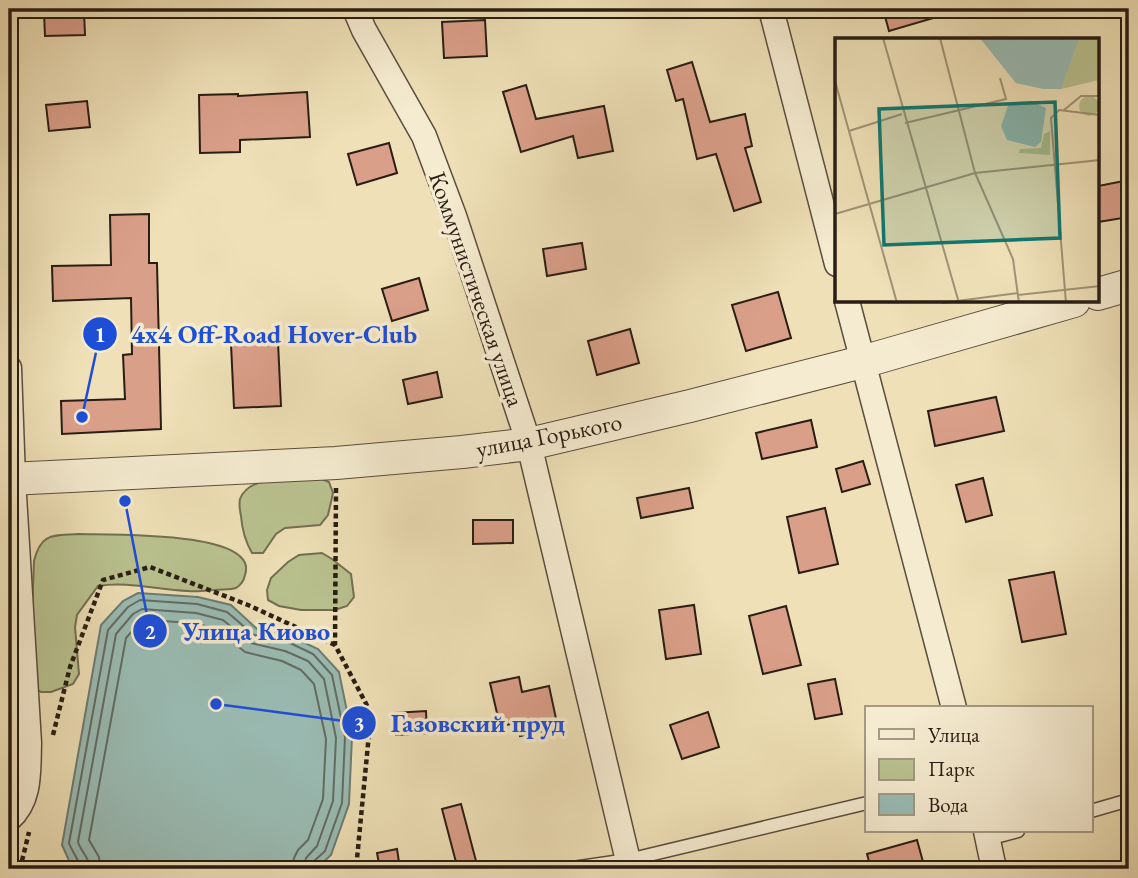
<svg xmlns="http://www.w3.org/2000/svg" width="1138" height="878" font-family="'EB Garamond',serif">
	<rect width="100%" height="100%" fill="#efe0b7"/>
	<filter id="stains"><feTurbulence type="fractalNoise" baseFrequency=".00286" numOctaves="4"/><feColorMatrix values="0 0 0 0 .2 0 0 0 0 .09 0 0 0 0 .02 0 0 0 .5 -.17"/></filter>
	<radialGradient id="worn" r=".72"><stop offset=".6" stop-color="#630" stop-opacity="0"/><stop offset="1" stop-color="#630" stop-opacity=".3"/></radialGradient>
	<g fill="#b9c28f" stroke="#717052" stroke-width="2">
		<path d="M317,477L329,482L333,493L328,515L320,525L285,528L276,534L263,553H252C245,541 242,529 241,516C240,511 239,503 240,499C249,474 297,478 317,477Z"/>
		<path d="M79,534C105,535 261,530 245,575C244,580 241,585 236,588C230,590 221,589 215,590C206,590 197,592 188,591C158,590 128,581 98,586L77,615L75,627L79,674L73,684L51,692H41L35,688L31,642L34,561C41,532 53,536 79,534Z"/>
		<path d="M322,553L332,559L351,574L354,597L347,606L335,610H301L279,606L268,600L267,590L271,578L288,562L299,555Z"/>
	</g>
	<path fill="#9abcb4" stroke="#6d7c74" stroke-width="2" d="M138,593L198,597L231,605L257,629L290,636L318,649L339,672L352,736L349,804L331,855L316,869H80L71,865L62,845L101,625L123,601Z"/>
	<g fill="none" stroke-linecap="round" stroke-linejoin="round">
		<g stroke="#626c64" stroke-width="2">
			<path d="M81,869C81,863 72,852 69,843L108,630L128,607L140,600L197,604L227,612L254,635L288,642L313,654L332,675L345,737L342,803L325,851L313,862L312,869"/>
			<path d="M90,869C90,858 81,852 78,842L116,634L133,614L142,609L196,613L223,620L251,643L285,651L308,661L324,679L336,738L333,801L317,846L306,858L303,869"/>
			<path d="M100,869L99,857L89,840L126,638L140,622L145,620L194,623L217,629L245,652L282,661L301,670L314,684L326,739L323,799L308,840L298,850L294,858L292,869"/>
		</g>
	</g>
	<g fill="#da9f89" stroke="#291d15" stroke-width="2">
		<path d="M883,9H947V14L889,31Z"/>
		<path d="M84,11L85,35L45,36L44,12Z"/>
		<path d="M485,20L487,56L444,58L442,22Z"/>
		<path d="M692,62L710,122L745,114L752,146L745,148L761,202L734,211L716,154L697,159L683,99L676,101L667,70Z"/>
		<path d="M526,85L536,119L604,106L613,151L578,158L573,136L521,152L503,92Z"/>
		<path d="M307,92L310,137L240,140V152L200,153L199,95L238,94V96Z"/>
		<path d="M87,101L90,127L49,131L46,105Z"/>
		<path d="M389,143L397,173L357,185L348,154Z"/>
		<path d="M1129,180V217L1098,222V186Z"/>
		<path d="M149,214V263H157L161,429L62,434L61,401L125,399L123,355L132,354L131,298L53,301L52,266L111,265L110,215Z"/>
		<path d="M582,243L586,269L547,276L543,249Z"/>
		<path d="M419,278L428,310L392,321L382,289Z"/>
		<path d="M778,292L791,338L746,351L732,305Z"/>
		<path d="M630,329L639,363L597,375L588,341Z"/>
		<path d="M278,342L281,406L234,408L231,344Z"/>
		<path d="M437,372L442,397L408,404L403,380Z"/>
		<path d="M996,397L1004,431L935,446L928,411Z"/>
		<path d="M811,420L817,447L762,459L756,433Z"/>
		<path d="M863,461L870,484L842,492L836,469Z"/>
		<path d="M983,478L992,515L966,522L956,485Z"/>
		<path d="M689,488L693,508L641,518L637,498Z"/>
		<path d="M825,508L838,564L799,573L787,517Z"/>
		<path d="M473,520H513V543L473,544Z"/>
		<path d="M1054,572L1066,634L1022,642L1009,580Z"/>
		<path d="M694,605L701,654L666,659L659,610Z"/>
		<path d="M786,606L801,665L763,674L749,616Z"/>
		<path d="M519,677L522,692L549,686L558,728L520,736L517,723L500,726L490,683Z"/>
		<path d="M835,679L842,714L815,719L808,684Z"/>
		<path d="M426,711L427,733L396,735L394,713Z"/>
		<path d="M708,712L719,747L682,759L670,725Z"/>
		<path d="M461,804L476,861L457,866L442,809Z"/>
		<path d="M917,840L925,869H871L867,854Z"/>
		<path d="M397,849L400,869H380L377,853Z"/>
	</g>
	<g fill="none" stroke-linecap="round" stroke-linejoin="round">
		<g stroke="#5a4e3e" stroke-width="15">
			<g id="service">
				<path d="M1091,811L1129,800"/>
				<path d="M988,839L1018,831"/>
				<path d="M566,869L628,860L867,803"/>
			</g>
		</g>
		<g stroke="#5a4e3e" stroke-width="27">
			<g id="minor">
				<path d="M355,9L364,30L424,136L454,216L529,444L630,869"/>
				<path d="M771,9L837,264"/>
				<path d="M847,301L954,708"/>
				<path d="M9,368L13,479L29,743C28,770 31,800 9,819"/>
				<path d="M986,831L994,869"/>
			</g>
		</g>
		<g stroke="#5a4e3e" stroke-width="34">
			<g id="tertiary">
				<path d="M1098,294L1129,285"/>
				<path d="M9,479L336,463L462,452L529,444L690,406L862,362L1074,301"/>
			</g>
		</g>
		<g stroke="#291d15" stroke-width="4.5" stroke-dasharray="5 3.5" stroke-linecap="butt">
			<path d="M336,488L335,645L371,713L356,869"/>
			<path d="M53,735L70,667L103,580L150,567L248,605L335,645"/>
			<path d="M20,869L29,832"/>
		</g>
		<use href="#service" stroke="#f5ebd0" stroke-width="12"/>
		<use href="#minor" stroke="#f5ebd0" stroke-width="24"/>
		<use href="#tertiary" stroke="#f5ebd0" stroke-width="32"/>
	</g>
	<g text-anchor="middle" dominant-baseline="central" stroke-width="7" stroke-linejoin="round" paint-order="stroke">
		<g font-size="24" fill="#291d15" stroke="#f5ebd0">
			<text transform="translate(477 289) rotate(71)">Коммунистическая улица</text>
			<text transform="translate(549 435) rotate(-11)">улица Горького</text>
		</g>
	</g>
	<g transform="translate(835 38)">
		<rect width="264" height="264" fill="#efe0b7"/>
		<path d="M145,0H264V42L226,51L181,45ZM244 68a10 10 0 1 1 20 0a10 10 0 1 1-20 0ZM215,93V117L184,115L185,111L206,110L209,96Z" fill="#b9c28f"/>
		<path d="M145,0H244L226,51H208L181,45ZM196,63L211,70L206,104L200,109L172,102L166,88L174,65Z" fill="#9abcb4"/>
		<path fill="none" stroke="#a09276" stroke-width="2" d="M48,0L124,265M105,0L140,135L178,221L184,265M0,43L62,265M229,72L246,58H265M70,85L171,61L165,40M14,93L67,76M0,176L140,135L265,122M183,257L265,248M107,265L183,255M231,265L216,80L224,72L265,77"/>
		<path fill="#0f766e" fill-opacity="0.15" stroke="#0f766e" stroke-width="3.5" d="M220,64L225,200L49,207L44,71Z"/>
		<rect width="264" height="264" fill="none" stroke="#291d15" stroke-width="3.5"/>
	</g>
	<path fill="none" stroke="#1d4ed8" stroke-width="2.5" d="M82 417L100 334M125 501L150 631M216 704L359 723"/>
	<g fill="#1d4ed8" stroke="#f5ebd0" stroke-width="2.5">
		<circle cx="82" cy="417" r="7"/>
		<circle cx="125" cy="501" r="7"/>
		<circle cx="216" cy="704" r="7"/>
		<circle cx="100" cy="334" r="18"/>
		<circle cx="150" cy="631" r="18"/>
		<circle cx="359" cy="723" r="18"/>
	</g>
	<g font-size="21" text-anchor="middle" font-weight="bold" fill="#fff">
		<text x="100" y="342">1</text>
		<text x="150" y="639">2</text>
		<text x="359" y="731">3</text>
	</g>
	<g font-size="26" text-anchor="middle" font-weight="bold" fill="#1d4ed8" stroke="#f5ebd0" stroke-width="7" stroke-linejoin="round" paint-order="stroke">
		<text x="274" y="343">4x4 Off-Road Hover-Club</text>
		<text x="256" y="640">Улица Киово</text>
		<text x="478" y="732">Газовский пруд</text>
	</g>
	<rect width="1138" height="878" fill="none" stroke="#efe0b7" stroke-width="35"/>
	<rect x="10" y="10" width="1117" height="857" fill="none" stroke="#291d15" stroke-width="3.5"/>
	<rect x="18" y="18" width="1103" height="843" fill="none" stroke="#291d15" stroke-width="2"/>
	<rect x="865" y="706" width="228" height="126" fill="#f5ebd0" stroke="#a39985" stroke-width="2"/>
	<rect x="879" y="729" width="35" height="10" fill="#f5ebd0" stroke="#a39985" stroke-width="2"/>
	<text x="928" y="742" font-size="21" fill="#291d15">Улица</text>
	<rect x="879" y="759" width="35" height="21" fill="#b9c28f" stroke="#a39985" stroke-width="2"/>
	<text x="928" y="776" font-size="21" fill="#291d15">Парк</text>
	<rect x="879" y="794" width="35" height="21" fill="#9abcb4" stroke="#a39985" stroke-width="2"/>
	<text x="928" y="812" font-size="21" fill="#291d15">Вода</text>
	<rect width="100%" height="100%" filter="url(#stains)"/>
	<rect width="100%" height="100%" fill="url(#worn)"/>
</svg>
